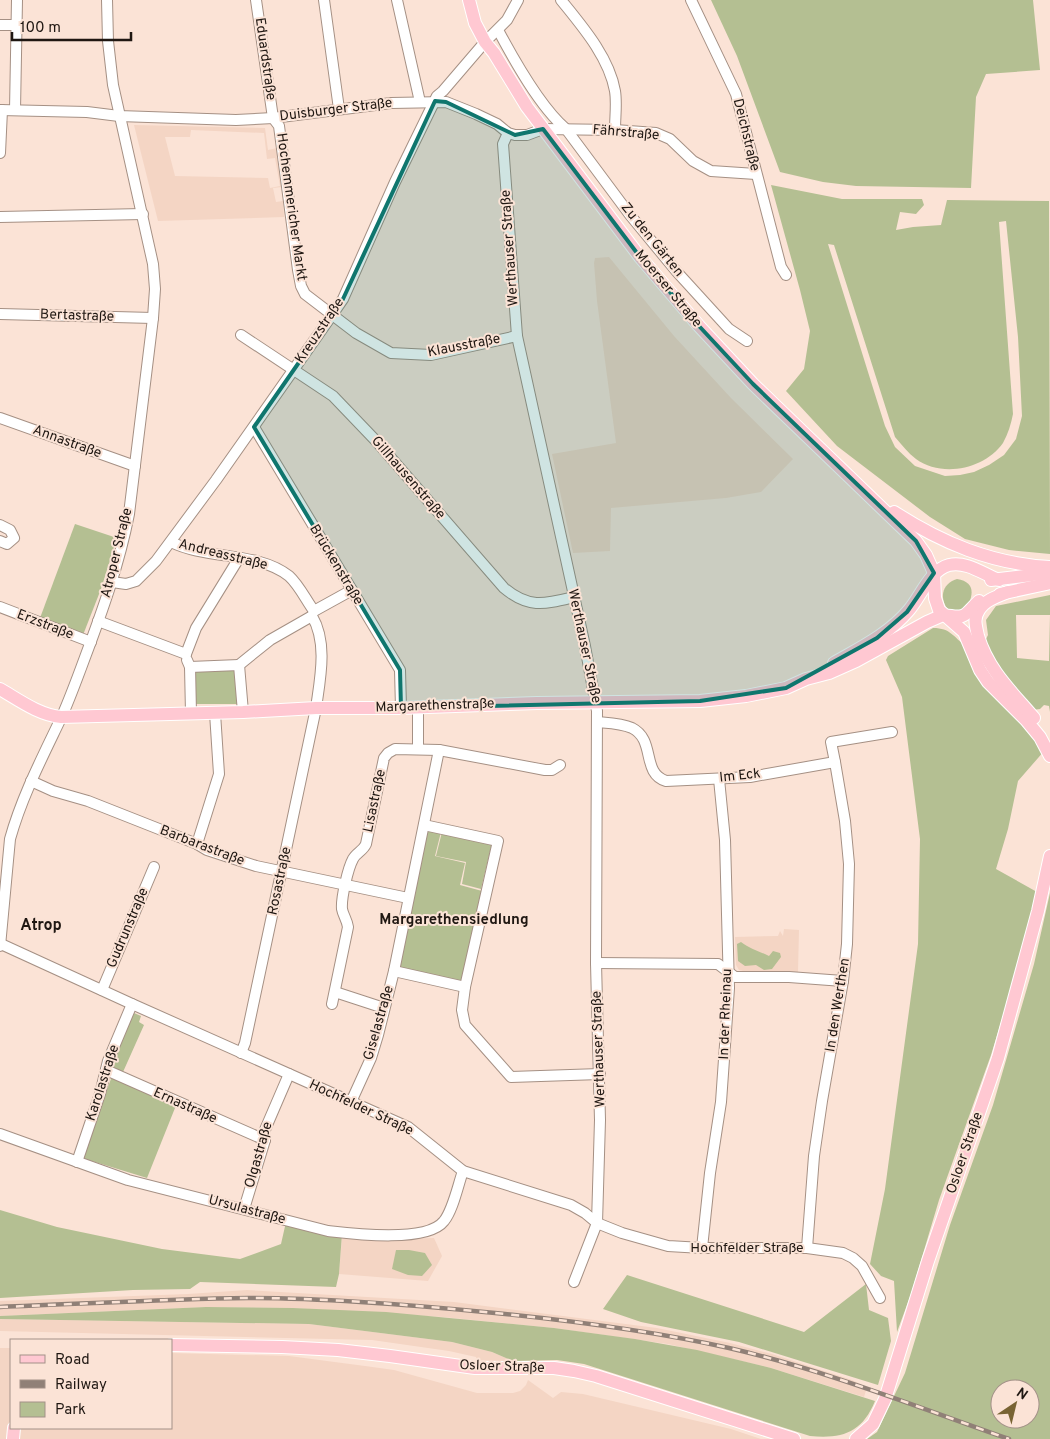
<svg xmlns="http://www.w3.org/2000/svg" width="1050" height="1439" font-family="Overpass,sans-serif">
	<rect width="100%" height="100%" fill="#fbe3d6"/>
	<g fill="#f4d5c4" fill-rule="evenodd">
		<path d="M134,125L265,128L268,150L277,148L282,187L273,188L276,202L283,201L284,217L158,221ZM191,130L264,133L267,159L275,158L280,186L270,188L268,178L175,176L165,137H190Z"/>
		<path d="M609,257L674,336L731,398L793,459L761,492L726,498L611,508L610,551L573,553L552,454L616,443L597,301L594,263L595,258Z"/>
		<path d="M784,929L799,930L798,972L743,971L739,970L736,965L735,937L778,936L780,931L783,936Z"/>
		<path d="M342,1237L388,1239L434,1238L442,1256L428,1281L339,1274Z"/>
		<path d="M247,1290L454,1302L657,1328L730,1343L772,1354L852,1380L867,1387L864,1397L771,1368L668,1344L554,1328L443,1317L293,1308L206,1307L0,1316V1301L188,1294Z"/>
		<path d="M0,1319L309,1324L452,1342L492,1352L513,1361L477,1360L476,1357L449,1351L372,1340L0,1331Z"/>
		<path d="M0,1348H11V1428H171V1353L289,1356L365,1366L394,1370L477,1393H513L520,1391L526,1385L528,1380L553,1398L561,1392L583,1394L731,1429L761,1439H0Z"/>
	</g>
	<g fill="#b4bf92" fill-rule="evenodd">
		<path d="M711,0H1033L1040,70L986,74L976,97L971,188L856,186L823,182L780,172L737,56Z"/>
		<path d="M771,185L842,199H922L924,205L916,214L900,212L896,230L913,227L941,225L947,200L1049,201L1050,554L1009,550L965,539L930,517L837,446L786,391L804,369L810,331L800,290ZM1006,221L1018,337L1022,416L1016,439L1004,455L989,465L974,472L960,475L945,476L915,466L895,447L885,426L873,388L828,244L834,245L895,437C902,445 908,453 916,459C942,478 985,469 1003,443C1008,434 1011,424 1013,414L999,222Z"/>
		<path d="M75,524L117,538L101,589L83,635L40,618Z"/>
		<path d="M957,579C978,582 973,600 963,612L949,611C939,599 941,584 957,579Z"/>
		<path d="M1050,595V712L1049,706L1044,705L1040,709L1032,710L1022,700L983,645L988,635L986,620L996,606ZM1016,615H1050L1049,661L1017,658Z"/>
		<path d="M933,628C951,628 953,637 966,646L1045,750L1018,781L1008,829L996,869L1037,892L1017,970L991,1055L939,1200L911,1294L897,1332L894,1281L881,1276L870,1264L885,1189L918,944L920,839L902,697L886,660L888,656Z"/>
		<path d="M236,668L238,704H194L195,670Z"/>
		<path d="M427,829L441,832L435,856L465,863L460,885L482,891L463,983L399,968Z"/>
		<path d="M442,832L492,843L481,889L462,884L466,862L436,856Z"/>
		<path d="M1050,893V1439H867L877,1432L905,1373L950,1225L993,1105L1034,964ZM1000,1389H1030V1419H1000Z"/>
		<path d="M741,942C750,949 759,951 769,956L773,951L780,953L781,957L772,969L764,970L756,965L745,966L738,961L737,944Z"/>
		<path d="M134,1013L141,1016L139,1022L144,1025L123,1072L113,1067L112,1063Z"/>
		<path d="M112,1076L177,1103L147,1178L82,1158Z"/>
		<path d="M0,1210L57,1227L162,1249L240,1259L281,1244L286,1222L342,1234L339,1274L336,1287L200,1282L190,1289L133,1290L0,1298Z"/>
		<path d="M396,1250H409L425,1253L432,1265L422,1276L408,1275L392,1269Z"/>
		<path d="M627,1275L804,1332L866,1284L869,1310L888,1318L891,1341L878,1385L739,1342L641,1322L603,1309Z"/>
		<path d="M206,1307L293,1308L386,1312L554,1328L635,1339L697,1350L771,1368L875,1401C862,1433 842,1439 810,1436L584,1364L557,1360L513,1361L492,1352L452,1342L309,1324L0,1319V1316Z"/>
	</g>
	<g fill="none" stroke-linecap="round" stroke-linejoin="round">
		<g stroke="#a59084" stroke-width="12">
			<g id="minor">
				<path d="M256,0L273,118L279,126L298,270L301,286L305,294L356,333L391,353L431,355L517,336"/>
				<path d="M324,0L339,109"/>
				<path d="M397,0L420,102"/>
				<path d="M561,0C582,26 609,57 615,91C617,103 615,117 615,130"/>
				<path d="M691,0L736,94L781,267L786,275"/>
				<path d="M0,25H16"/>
				<path d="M498,30C514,60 540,107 566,129L630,215L677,272L729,329L747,341"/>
				<path d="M489,38L507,20L518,0"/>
				<path d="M0,110L87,112L119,116L236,120L273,118L391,103L446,102L476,114L497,124L508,133L515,135H527L543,129L615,130L656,133L670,139L693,161L711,171L756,174"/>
				<path d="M15,110L17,0"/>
				<path d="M508,133L503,144L517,336L585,646L597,711L596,963L600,1120L597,1223L574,1282"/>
				<path d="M0,153L2,110"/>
				<path d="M0,217L143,214"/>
				<path d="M0,314L153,318"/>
				<path d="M241,335L333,396L378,443L504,588C529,609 545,604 574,597"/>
				<path d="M0,418L135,466"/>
				<path d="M254,427L400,670L401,708"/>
				<path d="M0,525L10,530L14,538L7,544L0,541"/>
				<path d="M171,542C207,560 257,551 289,576C299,585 306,600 314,611"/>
				<path d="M112,582L126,584L136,581L156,561L216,480L332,315L343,299L395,182L437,96L443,91L485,42"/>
				<path d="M0,607L91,642"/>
				<path d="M314,611L352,590"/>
				<path d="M98,621L186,654"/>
				<path d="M186,654L196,628L239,558"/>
				<path d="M187,660L190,667L191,713"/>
				<path d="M239,665L270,640L312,616"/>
				<path d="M190,667L239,665L243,712"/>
				<path d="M418,708V749"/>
				<path d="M597,722C609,723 621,723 632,728C656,740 641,773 666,781L750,777L835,762L831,742L892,732"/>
				<path d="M31,781L53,791L88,801L197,844L207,850L256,866L408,898"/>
				<path d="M424,825L498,841L465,987L462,1010L465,1025L511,1077L600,1074"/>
				<path d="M197,844L219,774L215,713"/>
				<path d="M1,944L132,1004L408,1127L463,1171L571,1205L585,1213L597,1223L622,1233L668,1246L702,1248H807L843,1253L853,1258L862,1266L880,1298"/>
				<path d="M0,946L10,839C22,796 43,756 62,716C70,698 77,679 84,660C102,612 119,565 129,514L153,318L155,289L153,264L113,85L108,41L107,0"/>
				<path d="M596,963L718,964L735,977H789L843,981"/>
				<path d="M394,971L465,987"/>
				<path d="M102,990L154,867"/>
				<path d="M335,992L384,1008"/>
				<path d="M332,1004L348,927C347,920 343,915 342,909C341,898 348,868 353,859C356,853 363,851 366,844L384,758L388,753L395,749L439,750L545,770H552L560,765"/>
				<path d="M241,1053L245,1043L316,708C320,679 328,643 312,616"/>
				<path d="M106,1070L265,1140"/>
				<path d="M351,1102L371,1058L378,1035L394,971L439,750"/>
				<path d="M0,1134L128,1180L328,1231C354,1234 427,1243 444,1221C453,1210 458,1185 463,1171"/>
				<path d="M77,1162L100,1094L108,1061L132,1004"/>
				<path d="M244,1209L265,1140L264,1132L289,1074"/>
				<path d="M702,1248L710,1173L721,1102L729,988L725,840L719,779"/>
				<path d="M807,1248L814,1156L822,1101L843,981L847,944L849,864L845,821L835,762"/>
			</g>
		</g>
		<g stroke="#fff" stroke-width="14">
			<g id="major">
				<path d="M469,0L475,23L485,42L494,53L527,107L640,257L699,326L753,384L916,541L926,555L934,573L935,598L939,610L964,632L980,670L988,682L1026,720L1040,737L1050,756"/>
				<path d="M894,512C942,543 992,564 1050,567"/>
				<path d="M991,580L1048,573"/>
				<path d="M1008,592C998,596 985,600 979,610C973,619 976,626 978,636C988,670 1012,692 1034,718"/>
				<path d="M1000,594L1050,583"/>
				<path d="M943,615C968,619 963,616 979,601"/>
				<path d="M834,663C860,648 889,634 909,610C921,596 930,570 949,565C967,561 983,574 999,580"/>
				<path d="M0,689C19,700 39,715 61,717L243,712L316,708H401L537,703L700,701L746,696L786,688L806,679L829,673L856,661L927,622L943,615"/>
				<path d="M171,1345L282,1347L338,1350L390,1356L475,1368H554L574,1371L596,1376L794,1439"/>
				<path d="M13,1439L14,1428"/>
				<path d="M856,1439L873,1424L885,1399L928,1261L998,1058L1038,911L1050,856"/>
			</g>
		</g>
		<use href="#minor" stroke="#fff" stroke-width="10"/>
		<use href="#major" stroke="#ffc8d2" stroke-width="12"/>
		<g stroke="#908077" stroke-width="4.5">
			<path id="rail" d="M0,1307C82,1304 165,1299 248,1298C330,1298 413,1305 495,1313C574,1321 652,1331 729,1348C825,1370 917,1407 1009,1439"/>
		</g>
		<use href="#rail" stroke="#fbe3d6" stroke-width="2.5" stroke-dasharray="8" stroke-linecap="butt"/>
	</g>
	<path fill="#0f766e" fill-opacity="0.2" stroke="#0f766e" stroke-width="4" stroke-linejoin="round" d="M435,101L446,102L515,135L543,129L640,257L699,326L753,384L916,541L934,573L907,612L877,638L786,688L700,701L401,708L400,670L254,427L343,299Z"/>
	<g text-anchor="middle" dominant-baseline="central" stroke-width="4" stroke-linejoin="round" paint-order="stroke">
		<g font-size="14" fill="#1f1712" stroke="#fbe3d6">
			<text transform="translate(265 59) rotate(82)">Eduardstraße</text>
			<text transform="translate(336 110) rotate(-7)">Duisburger Straße</text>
			<text transform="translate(626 133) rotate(5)">Fährstraße</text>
			<text transform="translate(746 135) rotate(76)">Deichstraße</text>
			<text transform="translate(291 207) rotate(82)">Hochemmericher Markt</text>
			<text transform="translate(652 240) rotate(51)">Zu den Gärten</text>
			<text transform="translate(510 248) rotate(-94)">Werthauser Straße</text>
			<text transform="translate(668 289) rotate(50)">Moerser Straße</text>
			<text transform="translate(77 316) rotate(2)">Bertastraße</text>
			<text transform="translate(320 331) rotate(-56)">Kreuzstraße</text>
			<text transform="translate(464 346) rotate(-11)">Klausstraße</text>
			<text transform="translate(67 442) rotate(20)">Annastraße</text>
			<text transform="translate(408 478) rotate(49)">Gillhausenstraße</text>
			<text transform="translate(117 553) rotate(-76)">Atroper Straße</text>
			<text transform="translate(223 555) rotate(14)">Andreasstraße</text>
			<text transform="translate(336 565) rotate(59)">Brückenstraße</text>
			<text transform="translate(45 625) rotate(21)">Erzstraße</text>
			<text transform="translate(584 646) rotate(78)">Werthauser Straße</text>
			<text transform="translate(435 706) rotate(-2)">Margarethenstraße</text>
			<text transform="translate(740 776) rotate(-6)">Im Eck</text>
			<text transform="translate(375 801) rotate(-78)">Lisastraße</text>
			<text transform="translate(202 846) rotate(21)">Barbarastraße</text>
			<text transform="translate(280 881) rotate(-78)">Rosastraße</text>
			<text transform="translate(128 928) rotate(-67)">Gudrunstraße</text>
			<text transform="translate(838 1005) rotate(-81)">In den Werthen</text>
			<text transform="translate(726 1014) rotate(-88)">In der Rheinau</text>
			<text transform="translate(379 1023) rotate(-74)">Giselastraße</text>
			<text transform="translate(599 1049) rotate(-92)">Werthauser Straße</text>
			<text transform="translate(103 1083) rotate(-72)">Karolastraße</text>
			<text transform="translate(185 1106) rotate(24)">Ernastraße</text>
			<text transform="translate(361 1108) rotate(25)">Hochfelder Straße</text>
			<text transform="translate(965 1153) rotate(-71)">Osloer Straße</text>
			<text transform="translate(259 1155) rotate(-74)">Olgastraße</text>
			<text transform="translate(247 1210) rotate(15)">Ursulastraße</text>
			<text x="747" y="1248">Hochfelder Straße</text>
			<text transform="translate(502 1367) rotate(2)">Osloer Straße</text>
		</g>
		<g font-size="15" font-weight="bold" fill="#1f1712" stroke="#fbe3d6">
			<text x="454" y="920">Margarethensiedlung</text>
		</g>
		<g font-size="16" font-weight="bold" fill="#1f1712" stroke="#fbe3d6">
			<text x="41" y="926">Atrop</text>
		</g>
	</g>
	<rect x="10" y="1339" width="162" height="90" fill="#fbe3d6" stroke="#a39188"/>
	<rect x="20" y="1355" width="25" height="8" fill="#ffc8d2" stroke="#a39188"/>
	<text x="55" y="1364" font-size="15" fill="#1f1712">Road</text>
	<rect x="20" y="1380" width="25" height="8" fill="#908077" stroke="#a39188"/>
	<text x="55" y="1389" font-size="15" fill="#1f1712">Railway</text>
	<rect x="20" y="1402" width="25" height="15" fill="#b4bf92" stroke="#a39188"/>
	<text x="55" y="1414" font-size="15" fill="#1f1712">Park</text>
	<g transform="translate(1015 1404) rotate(35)"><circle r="24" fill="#fbe3d6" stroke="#a39188"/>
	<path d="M0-4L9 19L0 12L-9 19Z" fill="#786333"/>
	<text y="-8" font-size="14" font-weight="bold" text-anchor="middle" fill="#1f1712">N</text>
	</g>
	<path d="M12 32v8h119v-8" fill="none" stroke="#1f1712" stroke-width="2.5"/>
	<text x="20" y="32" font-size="15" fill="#1f1712" stroke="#fbe3d6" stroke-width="4" paint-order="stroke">100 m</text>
</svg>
